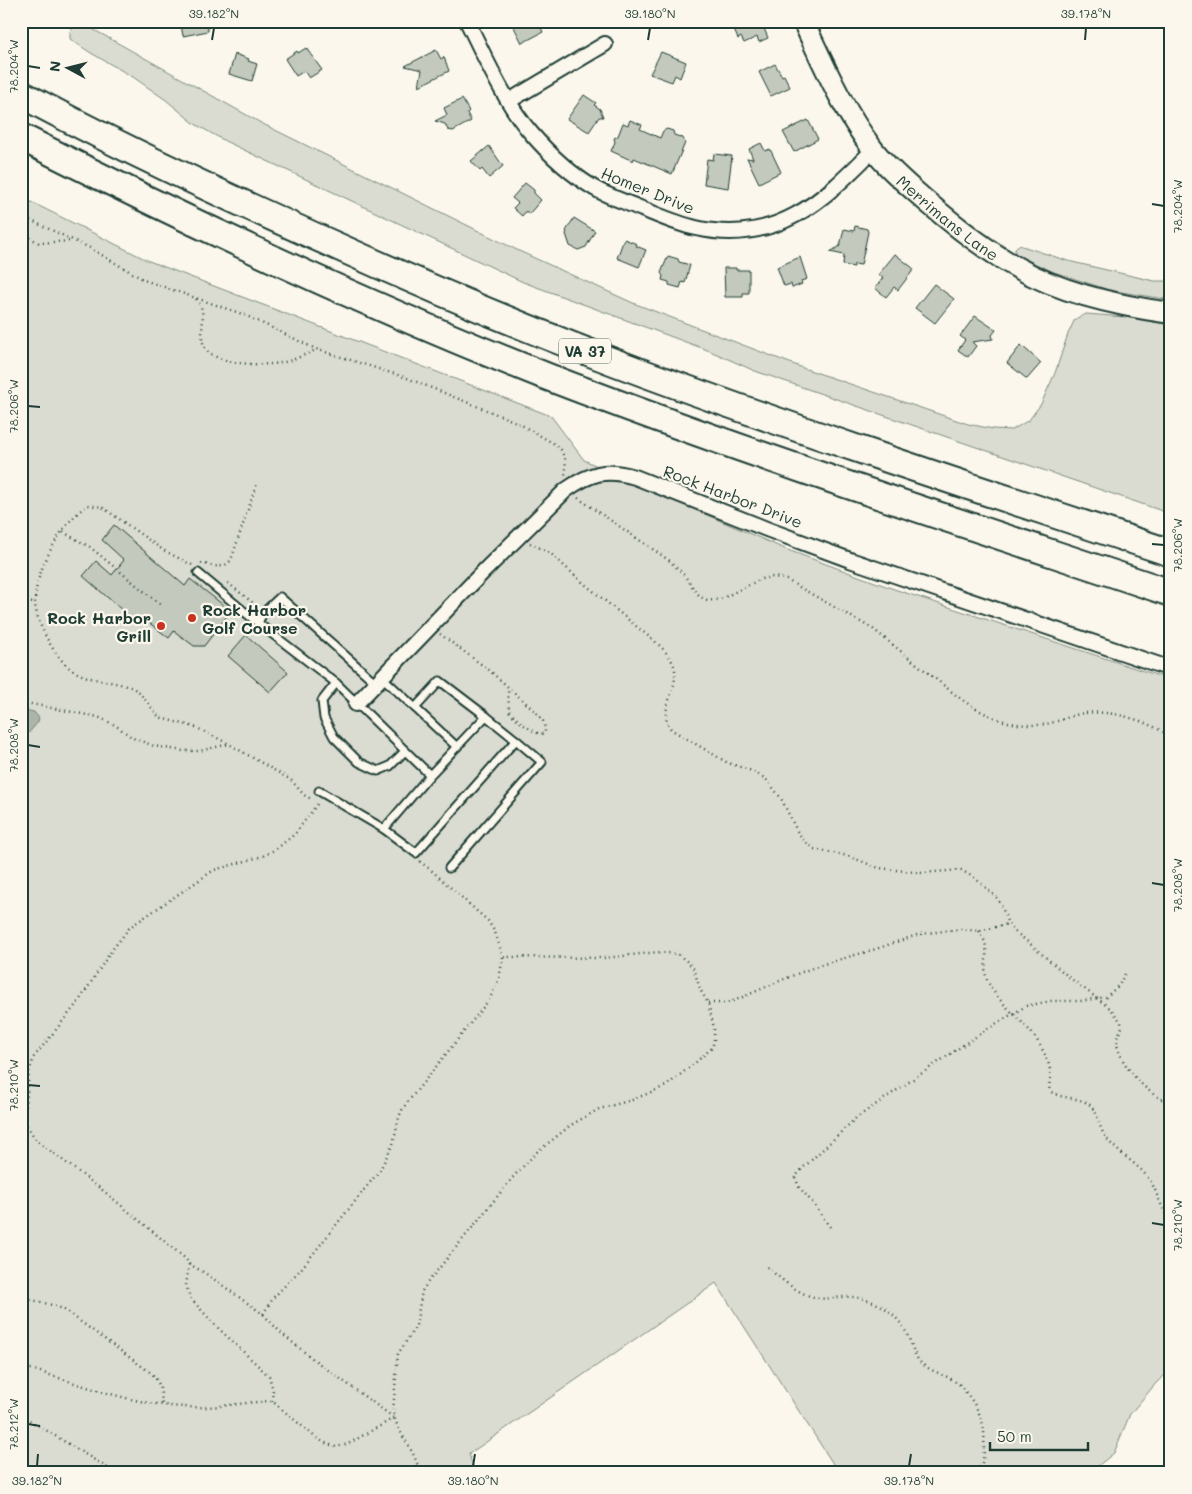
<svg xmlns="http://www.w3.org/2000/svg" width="1192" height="1494" font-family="Mali,sans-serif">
	<rect width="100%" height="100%" fill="#fbf7ec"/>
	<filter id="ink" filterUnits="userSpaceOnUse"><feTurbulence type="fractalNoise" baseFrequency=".02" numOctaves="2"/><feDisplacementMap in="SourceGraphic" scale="10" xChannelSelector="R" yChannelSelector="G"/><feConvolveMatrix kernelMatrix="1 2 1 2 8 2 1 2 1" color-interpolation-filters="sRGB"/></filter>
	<g filter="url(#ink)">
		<g fill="#dbdcd1" stroke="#7d8c82">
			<path d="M77,24L89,27L261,123L519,251L633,303L803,368L968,424L993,429L1012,430L1029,420L1041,404L1055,373L1068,334L1075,319L1086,314L1125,317L1171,325V514L755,371L710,351L523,282L225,141L195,124L166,100L133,77L91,53L70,39V31Z"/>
			<path d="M21,197L149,261L551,416L584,460L659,494L785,549L894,589L1171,680V1370L1157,1382L1130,1414L1114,1453L1089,1473H839L716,1283L469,1454L475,1473H21Z"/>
			<path d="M1019,245L1068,261L1154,281H1171V300L1109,290L1054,272L1018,256L1015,253V248Z"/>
		</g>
		<path fill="#adb4aa" stroke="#74847b" d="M21,709L34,712L39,718L38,722L21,742Z"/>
		<g fill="#c4c9be" stroke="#1f3d34">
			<path d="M183,21H207L208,31L183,36L181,25L184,24Z"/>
			<path d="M511,21H538L543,32L522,43Z"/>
			<path d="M730,21H761L768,38L759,42L757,37L744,43L741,37L738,39Z"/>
			<path d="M306,48L322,70L309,78L304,71L296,76L285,59L297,51L298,53Z"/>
			<path d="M436,50L441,59L444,57L449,71L419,86L422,70L405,66Z"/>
			<path d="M661,52L686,62L680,78L675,75L672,82L650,74Z"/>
			<path d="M235,54L249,59L248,61L257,64L252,81L229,74Z"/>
			<path d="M775,64L782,76L784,75L790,87L771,96L759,72Z"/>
			<path d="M584,95L596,103L594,105L600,109L603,117H599L589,132L567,119Z"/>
			<path d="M462,99L469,111L467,113L471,121L453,131L448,130L445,124L435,121L447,115L444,108Z"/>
			<path d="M630,120L642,125L640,129L660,138L663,131L667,129L673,131L674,135L683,138L685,143L672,174L634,158L633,161L611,151L615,142L614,138L618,136L623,123L628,125Z"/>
			<path d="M808,120L818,139L794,152L783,132Z"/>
			<path d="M761,143L765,151L770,149L781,172L759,183L747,158L753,159L749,149Z"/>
			<path d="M489,146L503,166L489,178L482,169L480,171L471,161Z"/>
			<path d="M714,154L732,156L728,188L704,184L707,159L713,160Z"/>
			<path d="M525,183L534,190V193L541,200L529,214L526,211L522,216L513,208L518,203L512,198Z"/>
			<path d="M574,218L595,231L586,247L578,250L570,246L566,234L567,232L566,231Z"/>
			<path d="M855,226L867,229L868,232L861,265L854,264V267L843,265L844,255L830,252L840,246L844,229L854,231Z"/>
			<path d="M624,239L637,244L636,246L646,250L639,267L617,258Z"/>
			<path d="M895,254L914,269L898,290L894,287L886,297L875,288L883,278L878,275Z"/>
			<path d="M668,256L678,259L679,262L690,265L685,283L682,282L680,288L669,285V282L662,280L663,276L661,273Z"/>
			<path d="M800,257L807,279L801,281L802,284L792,288L791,284L784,286L777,267Z"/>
			<path d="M724,268H736V270H749V293H743V297H725Z"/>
			<path d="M934,284L954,299L935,323L915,308Z"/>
			<path d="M975,316L996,330L992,335L993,339L972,342L976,346L968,357L958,350L965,340L960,336Z"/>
			<path d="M1021,345L1041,363L1027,379L1007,363Z"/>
			<path d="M114,525L185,586L190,579L231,611L204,646H194L174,631L169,638L144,619L139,625L83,576L96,561L112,575L124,560L102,540Z"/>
			<path d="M246,635L288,672L270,692L228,656Z"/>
		</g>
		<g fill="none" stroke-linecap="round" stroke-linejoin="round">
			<g stroke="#1f3d34" stroke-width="11">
				<g id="lane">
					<path d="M198,573L258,623L336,683L430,775L486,716L516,740L416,853L384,829L430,775"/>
					<path d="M258,623L263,613L280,597L376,683"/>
					<path d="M382,677L457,747"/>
					<path d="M336,683L322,701L324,718L334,737L359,762L378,771L390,766L405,751"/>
					<path d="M415,708L440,681L486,716"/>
					<path d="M319,791L384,829"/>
					<path d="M449,868L542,762L516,740"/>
				</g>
			</g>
			<g stroke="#1f3d34" stroke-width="18">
				<g id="street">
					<path d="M467,21C485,57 505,103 531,133C549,154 569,173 594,188C609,197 626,202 642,209C660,216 677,224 696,228C775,246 822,202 873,150"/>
					<path d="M509,101L605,44"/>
					<path d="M356,704L484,571L566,490C590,473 606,468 635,477L769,530L850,560L1171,669"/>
				</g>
			</g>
			<g stroke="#1f3d34" stroke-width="24">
				<g id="secondary">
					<path id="s1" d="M803,21C824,65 843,110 872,148C887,168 908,185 926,201C955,226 985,250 1018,268C1064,294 1119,306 1171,313"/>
				</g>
			</g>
			<g stroke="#1f3d34" stroke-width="30">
				<g id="highway">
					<path d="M21,94C125,150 233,200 341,248C441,293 543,336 646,374C819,438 996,495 1171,553"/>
					<path d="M21,137C193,224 368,306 548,377C753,456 962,523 1171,593"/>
				</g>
			</g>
			<g stroke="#1f3d34" stroke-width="2.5" stroke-dasharray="1 4" stroke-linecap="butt">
				<path d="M21,216L90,248L144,280L245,315L316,349L407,378L516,422L553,443L561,450L565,459L566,468L565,475"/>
				<path d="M21,232L39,243L70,241"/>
				<path d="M196,299C209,313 198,330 204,346C212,365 263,366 280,363C292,361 304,355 316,350"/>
				<path d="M578,498L670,561C674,566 680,570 684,575C697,591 699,606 723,598L761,579L773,577L785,579L873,629L957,696C980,713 1005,726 1035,725C1051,725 1064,718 1079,714C1108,708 1147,720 1171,737"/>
				<path d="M63,532L90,547L162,606"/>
				<path d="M530,543L550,553L581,581L658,644C664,650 671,657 674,666C681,688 655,711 672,730L728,763L752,771L766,779L781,798L797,831L803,839L814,849L848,856L879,868L922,873L961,870L976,879L997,898L1002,907L1008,924L1014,931L1028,942L1070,978L1111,1009L1121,1022L1122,1027C1120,1032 1116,1038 1117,1042C1117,1062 1151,1100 1171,1102"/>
				<path d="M201,563C212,566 223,570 231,560L257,483"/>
				<path d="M192,565L163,550L102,507L88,505C62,521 34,572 35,603C36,623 55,658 71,669C89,682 113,680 133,688L139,692L158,716L164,719L195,727L229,744L291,780L304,795L313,800"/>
				<path d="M228,583L257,606"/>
				<path d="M21,602L35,603"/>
				<path d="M440,634L489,670L536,712L543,721L545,728V733L540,734C528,729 518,721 509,711L508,688"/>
				<path d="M21,702L98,717L115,725L133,738L154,746L183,751H199L229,744"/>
				<path d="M979,931C994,951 980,965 988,982C1001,1008 1028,1022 1041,1047C1045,1055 1050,1064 1050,1072C1051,1079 1048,1085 1050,1091C1062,1100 1079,1096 1090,1105C1099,1114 1098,1126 1105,1136C1117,1154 1139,1163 1151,1182C1158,1194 1161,1210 1171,1219"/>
				<path d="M708,1003H726L736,1000L789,977L820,965L876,949L920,934L961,929L979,931L1008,924"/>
				<path d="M830,1227L812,1202L799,1187L795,1177L804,1167L856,1118L987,1029L1026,1006L1051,1001H1080L1106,997L1119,985L1126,972"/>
				<path d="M189,1264L205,1273L263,1314L281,1333L313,1359L393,1417"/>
				<path d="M767,1267C781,1279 800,1296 819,1298C828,1300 836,1297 845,1297C855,1296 866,1299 875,1303C891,1309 902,1323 909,1338C912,1346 914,1355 920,1362C930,1372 946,1374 957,1383C961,1385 964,1390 967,1394C980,1410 986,1426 984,1447C984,1457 983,1468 973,1473"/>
				<path d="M21,1297L56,1306L66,1311L151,1373C161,1382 161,1393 162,1405"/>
				<path d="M263,1314L274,1297L301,1269L380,1170L393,1144L399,1117L403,1108L489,1000L499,979L503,957L495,932L488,921L431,870L419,861"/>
				<path d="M21,1366C75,1382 128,1404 184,1407C214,1409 243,1402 272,1401L315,1437L323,1442L336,1447L348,1444L394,1418"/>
				<path d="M272,1401L273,1390L269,1376L217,1327L191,1299L186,1286L189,1264L186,1259L105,1192L36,1140L27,1126L25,1118L29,1072L34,1057L79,1001L112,950L130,927L214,870L263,856L276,849L295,834L318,803"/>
				<path d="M21,1415L116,1473"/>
				<path d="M413,1473L419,1470"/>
				<path d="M422,1473C418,1468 417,1463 415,1458C408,1442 395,1428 393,1410L398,1354L416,1326L422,1291L428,1282L514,1176L537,1152L571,1125L599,1109L632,1100L666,1086L696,1062L712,1048L714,1041V1028L708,1003L701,991L693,968L688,962L677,954L658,952L605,958L503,957"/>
			</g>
			<use href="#lane" stroke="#fbf7ec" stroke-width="7"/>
			<use href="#street" stroke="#fbf7ec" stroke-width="14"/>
			<use href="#secondary" stroke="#fbf7ec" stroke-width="20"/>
			<use href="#highway" stroke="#fbf7ec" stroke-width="26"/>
		</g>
	</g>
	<path fill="none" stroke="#1f3d34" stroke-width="2" d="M212,40L214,28M648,40L650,28M1085,40L1086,28M28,66L40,68M1152,204L1164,206M28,406L40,407M1152,544L1164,545M28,745L40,747M1152,883L1164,885M28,1085L40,1086M1152,1223L1164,1225M28,1424L40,1426M37,1466L38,1454M473,1466L475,1454M909,1466L911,1454"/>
	<g fill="#c8321e" stroke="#fbf7ec" stroke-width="2">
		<circle cx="192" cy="618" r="5"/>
		<circle cx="161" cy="626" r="5"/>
	</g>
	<g text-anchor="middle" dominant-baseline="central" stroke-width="4.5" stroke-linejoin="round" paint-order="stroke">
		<rect fill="#fbf7ec" stroke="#61756b" stroke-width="1" x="559" y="338.5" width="52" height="25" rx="4"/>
		<g font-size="15" font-weight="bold" fill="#1f3d34">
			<text x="585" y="351">VA 37</text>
		</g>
		<g font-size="16" fill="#1f3d34" stroke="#fbf7ec">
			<text transform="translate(648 190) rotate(22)">Homer Drive</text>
			<text stroke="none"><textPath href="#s1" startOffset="248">Merrimans Lane</textPath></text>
			<text transform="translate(733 496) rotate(21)">Rock Harbor Drive</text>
		</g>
		<g font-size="16" font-weight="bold" fill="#1f3d34" stroke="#fbf7ec" text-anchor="start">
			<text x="202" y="609">Rock Harbor<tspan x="202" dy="18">Golf Course</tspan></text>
			<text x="151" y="617" text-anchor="end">Rock Harbor<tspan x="151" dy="18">Grill</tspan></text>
		</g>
	</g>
	<rect width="1192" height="1494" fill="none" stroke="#fbf7ec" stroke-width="55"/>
	<g transform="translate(68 68) rotate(277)" stroke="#fbf7ec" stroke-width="4" paint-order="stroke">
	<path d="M0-4L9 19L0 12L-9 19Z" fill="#1f3d34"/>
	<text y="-8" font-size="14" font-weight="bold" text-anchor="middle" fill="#1f3d34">N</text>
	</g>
	<path d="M990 1442v8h98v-8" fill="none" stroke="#1f3d34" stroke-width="2.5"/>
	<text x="997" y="1442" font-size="15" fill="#1f3d34" stroke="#fbf7ec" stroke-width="4" paint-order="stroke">50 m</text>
	<rect x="28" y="28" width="1136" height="1438" fill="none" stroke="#1f3d34" stroke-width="2"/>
	<g font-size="12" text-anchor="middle" fill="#1f3d34">
		<text x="214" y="18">39.182°N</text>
		<text x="650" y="18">39.180°N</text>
		<text x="1086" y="18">39.178°N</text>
		<text transform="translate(14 66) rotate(-90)" y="4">78.204°W</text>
		<text transform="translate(1178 206) rotate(-90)" y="4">78.204°W</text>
		<text transform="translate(14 406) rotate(-90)" y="4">78.206°W</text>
		<text transform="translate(1178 545) rotate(-90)" y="4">78.206°W</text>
		<text transform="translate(14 745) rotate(-90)" y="4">78.208°W</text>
		<text transform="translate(1178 885) rotate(-90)" y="4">78.208°W</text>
		<text transform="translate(14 1085) rotate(-90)" y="4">78.210°W</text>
		<text transform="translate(1178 1225) rotate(-90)" y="4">78.210°W</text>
		<text transform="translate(14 1424) rotate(-90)" y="4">78.212°W</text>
		<text x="37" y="1485">39.182°N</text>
		<text x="473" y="1485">39.180°N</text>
		<text x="909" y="1485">39.178°N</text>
	</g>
</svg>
